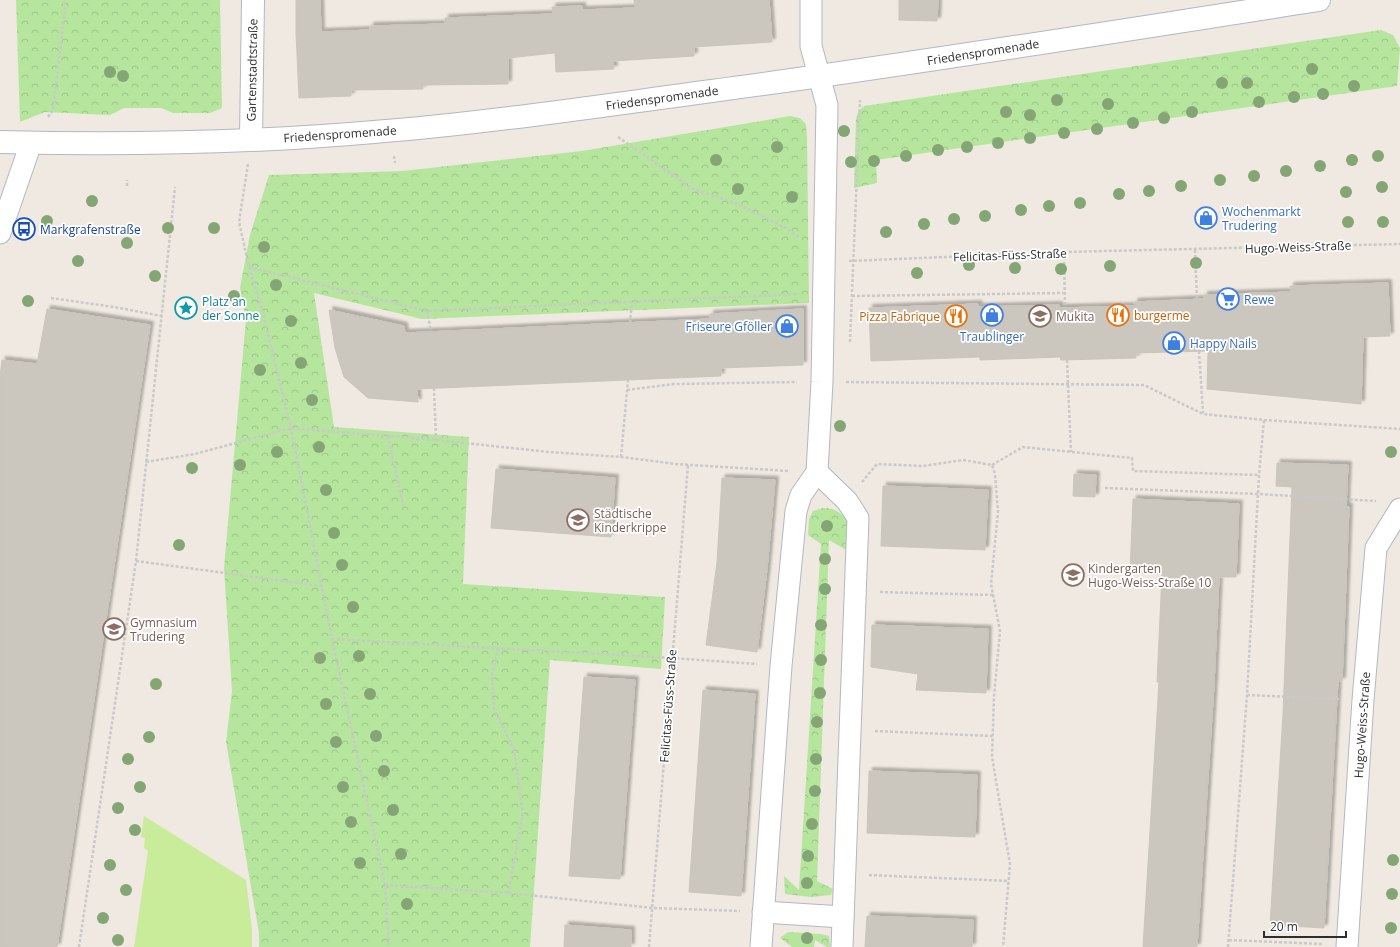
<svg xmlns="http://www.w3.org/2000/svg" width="1400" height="947" font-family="'Open Sans',sans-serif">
	<defs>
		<pattern id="park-crowns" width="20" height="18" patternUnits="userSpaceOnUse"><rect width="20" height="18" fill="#b6e59e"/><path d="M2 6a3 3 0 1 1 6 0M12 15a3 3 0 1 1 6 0" fill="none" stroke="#9dc588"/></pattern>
		<filter id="shadow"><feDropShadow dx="3.5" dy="-3.5" stdDeviation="1" flood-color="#0004"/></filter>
	</defs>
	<rect width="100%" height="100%" fill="#efe9e1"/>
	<g fill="url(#park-crowns)">
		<path d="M16,0H220L222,108L210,113H173L161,108H124L110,115L45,112L20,122Z"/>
		<path d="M1381,30L1393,35L1400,48L1397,86L876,160L877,183L854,188L856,119L858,112L864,106Z"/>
		<path d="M790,116L800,118L806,124L807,138L809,303L422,319L314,293L334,427L469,437L463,584L665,597L661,669L550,660L530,947H259V933L226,742L232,691L224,568L246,319L240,288L250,235L269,175L403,171L582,151Z"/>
		<path d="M823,508C835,508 840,512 848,521L846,550L829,540L817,881L833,889L831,895L811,897L785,894L784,876L799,890L821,544L808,535L809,519L813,511Z"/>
		<path d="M788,932L821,934L829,936L830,947H827L815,940L814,947H792L780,938Z"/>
	</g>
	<path fill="#c9ec9a" d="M144,816L246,880L252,929V947H134L148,851L144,848L145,838L141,837Z"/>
	<g fill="#cbc7bf" stroke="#cbc5ba" filter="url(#shadow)">
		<path d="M296,0H320L321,32L370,30V26L445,24V18L553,14L552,7L582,6V10L635,8L634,0H769L772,42L694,47V56L613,61L614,69L556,72L555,53L508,58V84L423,85V89L351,90V96L299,98L296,33Z"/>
		<path d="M899,0H938L937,21L899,20Z"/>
		<path d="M1388,283L1390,336L1363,337L1361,404L1207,389L1208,351L1136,353V358L1061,360L1060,357L980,360V357L871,361L869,308L978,304L979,307L1059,305V308L1135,306L1134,302L1204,299V295L1291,292L1290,286Z"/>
		<path d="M47,309L150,325L57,947H0V376L2,360L37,364Z"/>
		<path d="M803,309V365L721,368V376L417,389L418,402L368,398L344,377L335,348L329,310L404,326L405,333L710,319V314Z"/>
		<path d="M1277,463L1348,465L1346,506L1349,507L1342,681H1338L1324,928L1270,925L1283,714L1292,487L1276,486Z"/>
		<path d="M496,469L615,478L611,537L491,528Z"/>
		<path d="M1074,474L1096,475L1095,497L1073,496Z"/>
		<path d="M722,478L775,480L767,569L757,652L706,645L717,562Z"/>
		<path d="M883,486L988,490L985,550L881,546Z"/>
		<path d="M1133,499L1239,504L1236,577H1219L1214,685L1197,947H1143L1159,682H1157L1162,574L1130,573Z"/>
		<path d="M872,625L988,629L986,693L916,690L918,674L871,667Z"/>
		<path d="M584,677L635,680L620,879L569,876Z"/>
		<path d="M703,690L755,694L741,896L689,892Z"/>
		<path d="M869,771L977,775L975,837L867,833Z"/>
		<path d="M867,916L973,920L972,947H865Z"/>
		<path d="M565,925L631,930V947H564Z"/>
	</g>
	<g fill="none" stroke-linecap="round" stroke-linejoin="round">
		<g stroke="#b4b7c1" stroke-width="23">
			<g id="minor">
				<path d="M0,233L31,143"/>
				<path d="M817,472L847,501L858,518L842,947"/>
				<path d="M763,912L843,917"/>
				<path d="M761,947L781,666L796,511L801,495L817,472L822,382L827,105L811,46V0"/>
				<path d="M1347,947L1363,700L1376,548L1400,509"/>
			</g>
		</g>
		<g stroke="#b4b7c1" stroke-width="24">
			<g id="tertiary">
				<path d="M251,139L253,0"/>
				<path d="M0,142C125,145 249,143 374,132C487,123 599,106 712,91C914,64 1117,31 1319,0"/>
			</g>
		</g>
		<g stroke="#c9c9c9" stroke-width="2.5" stroke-dasharray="3 2" stroke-linecap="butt">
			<path d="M48,117L53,110L65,11L64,0"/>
			<path d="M618,137L693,189L738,204L786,228L800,238"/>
			<path d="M394,156L395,163"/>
			<path d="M248,164L239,222L249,267L261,306L291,428L332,639L385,885L389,947"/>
			<path d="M127,186V180"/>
			<path d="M1195,250L1197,299"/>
			<path d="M1064,252L1065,308"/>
			<path d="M849,261L1064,252L1400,244"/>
			<path d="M249,267L427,311L799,294"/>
			<path d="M852,296L1065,293"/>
			<path d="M51,298L114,307L162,316"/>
			<path d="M427,311L431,331"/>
			<path d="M630,323L632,302"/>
			<path d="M850,342L860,100"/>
			<path d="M1199,351L1203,413"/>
			<path d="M1067,360L1071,452"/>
			<path d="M846,382L1144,385L1203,414L1264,420L1400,429"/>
			<path d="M434,388L436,440"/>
			<path d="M627,390L674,384L797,382"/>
			<path d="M388,436L403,506"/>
			<path d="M621,457L628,380"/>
			<path d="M146,462L195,454L291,428L436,440L549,452L621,457L676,464L788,471"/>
			<path d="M992,465L1023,447L1132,458L1133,471L1259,475"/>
			<path d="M862,482L877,464L923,466L963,460L992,465L995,474L998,512L991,584L1000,631L994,696L992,757L1010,864L1003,947"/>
			<path d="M1105,488L1258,494L1376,501"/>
			<path d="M136,561L322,586"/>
			<path d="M880,592L993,595"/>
			<path d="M332,639L672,658L757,664"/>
			<path d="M498,648L492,675L494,709L514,750L523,814L508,893"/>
			<path d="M1247,695L1339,699"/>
			<path d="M875,731L992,736"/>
			<path d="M869,875L1009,881"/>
			<path d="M385,885L508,893L653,908L740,911"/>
			<path d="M1229,940L1322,944"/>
			<path d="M79,947L136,561L175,187"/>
			<path d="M649,947L688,465"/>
			<path d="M1228,947L1247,695L1259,475L1264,420"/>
		</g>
		<use href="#minor" stroke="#fff" stroke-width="21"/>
		<use href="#tertiary" stroke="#fff" stroke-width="22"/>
	</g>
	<g fill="#84a574">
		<circle cx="1312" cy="69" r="6"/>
		<circle cx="110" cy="72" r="6"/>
		<circle cx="123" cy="76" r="6"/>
		<circle cx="1222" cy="83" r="6"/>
		<circle cx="1247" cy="83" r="6"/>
		<circle cx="1354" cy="86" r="6"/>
		<circle cx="1323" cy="94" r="6"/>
		<circle cx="1294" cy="97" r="6"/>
		<circle cx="1057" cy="100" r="6"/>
		<circle cx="1259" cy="102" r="6"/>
		<circle cx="1108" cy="104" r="6"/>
		<circle cx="1006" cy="112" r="6"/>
		<circle cx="1192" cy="112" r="6"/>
		<circle cx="1030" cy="115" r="6"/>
		<circle cx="1164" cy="118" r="6"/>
		<circle cx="1133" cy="123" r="6"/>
		<circle cx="1097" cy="129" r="6"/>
		<circle cx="844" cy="131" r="6"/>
		<circle cx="1064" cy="133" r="6"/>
		<circle cx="1030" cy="138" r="6"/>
		<circle cx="998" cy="143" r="6"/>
		<circle cx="777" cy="147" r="6"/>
		<circle cx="967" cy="147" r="6"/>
		<circle cx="938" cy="150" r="6"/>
		<circle cx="906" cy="156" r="6"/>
		<circle cx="1378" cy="156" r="6"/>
		<circle cx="716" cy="160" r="6"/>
		<circle cx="1352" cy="160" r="6"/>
		<circle cx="874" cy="161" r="6"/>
		<circle cx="851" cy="162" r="6"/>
		<circle cx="1320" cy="166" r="6"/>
		<circle cx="1286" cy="171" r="6"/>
		<circle cx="1254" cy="176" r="6"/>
		<circle cx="1220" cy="180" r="6"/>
		<circle cx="1181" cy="186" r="6"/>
		<circle cx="1382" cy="187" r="6"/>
		<circle cx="738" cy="189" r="6"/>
		<circle cx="1149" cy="191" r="6"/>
		<circle cx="1346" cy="192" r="6"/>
		<circle cx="1119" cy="194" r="6"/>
		<circle cx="792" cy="197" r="6"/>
		<circle cx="92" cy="201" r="6"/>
		<circle cx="1080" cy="203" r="6"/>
		<circle cx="1049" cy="206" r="6"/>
		<circle cx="1021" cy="210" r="6"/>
		<circle cx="985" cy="216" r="6"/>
		<circle cx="954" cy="219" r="6"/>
		<circle cx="47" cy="221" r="6"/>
		<circle cx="1348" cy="222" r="6"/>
		<circle cx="1383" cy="222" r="6"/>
		<circle cx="924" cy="224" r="6"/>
		<circle cx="168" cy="228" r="6"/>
		<circle cx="214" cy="228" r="6"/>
		<circle cx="886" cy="232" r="6"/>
		<circle cx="127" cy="243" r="6"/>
		<circle cx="264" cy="247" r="6"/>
		<circle cx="78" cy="261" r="6"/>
		<circle cx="1196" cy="263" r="6"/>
		<circle cx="969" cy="265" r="6"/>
		<circle cx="1110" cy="266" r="6"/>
		<circle cx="1015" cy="268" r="6"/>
		<circle cx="1061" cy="269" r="6"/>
		<circle cx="917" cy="273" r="6"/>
		<circle cx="155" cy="276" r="6"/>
		<circle cx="276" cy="285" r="6"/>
		<circle cx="234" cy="296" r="6"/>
		<circle cx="28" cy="301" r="6"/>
		<circle cx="291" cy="321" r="6"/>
		<circle cx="301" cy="363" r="6"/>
		<circle cx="260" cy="370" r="6"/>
		<circle cx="312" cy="400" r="6"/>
		<circle cx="840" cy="426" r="6"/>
		<circle cx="319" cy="447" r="6"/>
		<circle cx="277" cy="452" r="6"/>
		<circle cx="1391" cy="452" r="6"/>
		<circle cx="240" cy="465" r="6"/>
		<circle cx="192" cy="468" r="6"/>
		<circle cx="326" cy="490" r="6"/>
		<circle cx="827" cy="526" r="6"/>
		<circle cx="334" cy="533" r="6"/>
		<circle cx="179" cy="545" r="6"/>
		<circle cx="825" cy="559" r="6"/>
		<circle cx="342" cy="565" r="6"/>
		<circle cx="825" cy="589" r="6"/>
		<circle cx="353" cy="607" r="6"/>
		<circle cx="821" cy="625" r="6"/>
		<circle cx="359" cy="656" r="6"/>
		<circle cx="320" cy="658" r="6"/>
		<circle cx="821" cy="660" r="6"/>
		<circle cx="156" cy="684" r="6"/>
		<circle cx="820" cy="693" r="6"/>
		<circle cx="370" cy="694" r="6"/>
		<circle cx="326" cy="704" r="6"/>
		<circle cx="817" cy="722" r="6"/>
		<circle cx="376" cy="736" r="6"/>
		<circle cx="149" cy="737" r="6"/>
		<circle cx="336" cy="742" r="6"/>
		<circle cx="128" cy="759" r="6"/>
		<circle cx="816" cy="759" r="6"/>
		<circle cx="384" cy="771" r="6"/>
		<circle cx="140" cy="787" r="6"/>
		<circle cx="343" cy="787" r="6"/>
		<circle cx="815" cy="791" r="6"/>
		<circle cx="118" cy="808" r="6"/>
		<circle cx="393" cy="810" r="6"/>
		<circle cx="351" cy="822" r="6"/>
		<circle cx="812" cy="824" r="6"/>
		<circle cx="135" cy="830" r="6"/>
		<circle cx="401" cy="854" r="6"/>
		<circle cx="808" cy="856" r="6"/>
		<circle cx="1393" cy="860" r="6"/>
		<circle cx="360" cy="863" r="6"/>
		<circle cx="110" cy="865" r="6"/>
		<circle cx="807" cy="883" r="6"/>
		<circle cx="126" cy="890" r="6"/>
		<circle cx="1392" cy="894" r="6"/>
		<circle cx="407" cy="904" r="6"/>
		<circle cx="103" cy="918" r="6"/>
		<circle cx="1391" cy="928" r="6"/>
		<circle cx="807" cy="938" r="6"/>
		<circle cx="118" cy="940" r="6"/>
	</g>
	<defs>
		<g id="shop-ring" transform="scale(1.15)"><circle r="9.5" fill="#fff" stroke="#3f7fe0" stroke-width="1.5"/><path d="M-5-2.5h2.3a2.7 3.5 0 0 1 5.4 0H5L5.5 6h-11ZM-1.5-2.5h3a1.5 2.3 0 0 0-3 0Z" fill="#3f7fe0"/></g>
		<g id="bus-ring" transform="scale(1.15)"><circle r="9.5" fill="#fff" stroke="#1a4fb4" stroke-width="1.5"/><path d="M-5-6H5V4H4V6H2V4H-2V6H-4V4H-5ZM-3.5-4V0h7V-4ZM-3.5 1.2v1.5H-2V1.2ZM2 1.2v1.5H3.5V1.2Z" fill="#1a4fb4"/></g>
		<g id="supermarket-ring" transform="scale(1.15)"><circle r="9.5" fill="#fff" stroke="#3f7fe0" stroke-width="1.5"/><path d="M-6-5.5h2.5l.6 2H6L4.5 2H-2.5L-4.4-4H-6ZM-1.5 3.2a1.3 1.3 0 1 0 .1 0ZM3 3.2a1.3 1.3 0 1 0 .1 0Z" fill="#3f7fe0"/></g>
		<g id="sight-ring" transform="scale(1.15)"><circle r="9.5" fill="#fff" stroke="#0f9aa8" stroke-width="1.5"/><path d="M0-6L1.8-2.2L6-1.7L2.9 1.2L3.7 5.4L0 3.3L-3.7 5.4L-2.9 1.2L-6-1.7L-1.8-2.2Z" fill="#0f9aa8"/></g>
		<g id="restaurant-ring" transform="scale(1.15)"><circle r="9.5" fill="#fff" stroke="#e8710a" stroke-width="1.5"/><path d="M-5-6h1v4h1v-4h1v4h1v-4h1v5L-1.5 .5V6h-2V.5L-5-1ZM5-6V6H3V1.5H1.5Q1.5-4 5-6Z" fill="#e8710a"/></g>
		<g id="school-ring" transform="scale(1.15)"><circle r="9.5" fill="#fff" stroke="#8d6e63" stroke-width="1.5"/><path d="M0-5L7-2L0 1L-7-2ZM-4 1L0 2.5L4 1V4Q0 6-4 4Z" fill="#8d6e63"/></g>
	</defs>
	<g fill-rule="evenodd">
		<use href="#shop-ring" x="1206" y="218"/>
		<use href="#bus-ring" x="24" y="229"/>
		<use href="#supermarket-ring" x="1228" y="299"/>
		<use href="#sight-ring" x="186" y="308"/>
		<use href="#shop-ring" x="992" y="315"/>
		<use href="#restaurant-ring" x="1118" y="315"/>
		<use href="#restaurant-ring" x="956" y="316"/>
		<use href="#school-ring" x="1040" y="316"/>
		<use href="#shop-ring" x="787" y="326"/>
		<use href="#shop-ring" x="1174" y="343"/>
		<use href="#school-ring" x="578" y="520"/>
		<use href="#school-ring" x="1073" y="575"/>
		<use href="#school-ring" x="114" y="629"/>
	</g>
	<g text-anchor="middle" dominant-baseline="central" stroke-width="3.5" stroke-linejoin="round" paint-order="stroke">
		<g font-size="12" fill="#2e2e2e" stroke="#fff">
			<text transform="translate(983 52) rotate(-9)">Friedenspromenade</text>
			<text transform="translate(252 70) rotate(-89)">Gartenstadtstraße</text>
			<text transform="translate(662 98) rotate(-8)">Friedenspromenade</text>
			<text transform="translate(340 134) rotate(-4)">Friedenspromenade</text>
			<text transform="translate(1298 247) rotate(-2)">Hugo-Weiss-Straße</text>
			<text transform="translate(1010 255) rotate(-2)">Felicitas-Füss-Straße</text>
			<text transform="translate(668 706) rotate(-86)">Felicitas-Füss-Straße</text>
			<text transform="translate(1362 725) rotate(-86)">Hugo-Weiss-Straße</text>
		</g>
		<g font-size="12" fill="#366cbe" stroke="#fff" text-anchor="start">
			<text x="1222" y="211">Wochenmarkt<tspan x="1222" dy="14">Trudering</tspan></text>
			<text x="1244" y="299">Rewe</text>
			<text x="772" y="326" text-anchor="end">Friseure Gföller</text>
			<text x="992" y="336" text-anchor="middle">Traublinger</text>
			<text x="1190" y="343">Happy Nails</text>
		</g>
		<g font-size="12" fill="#164399" stroke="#fff" text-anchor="start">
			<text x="40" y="229">Markgrafenstraße</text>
		</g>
		<g font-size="12" fill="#0d838f" stroke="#fff" text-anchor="start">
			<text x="202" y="301">Platz an<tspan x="202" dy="14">der Sonne</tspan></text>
		</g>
		<g font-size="12" fill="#c56008" stroke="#fff" text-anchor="start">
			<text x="1134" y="315">burgerme</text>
			<text x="940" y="316" text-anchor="end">Pizza Fabrique</text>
		</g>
		<g font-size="12" fill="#785e54" stroke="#fff" text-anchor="start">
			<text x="1056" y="316">Mukita</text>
			<text x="594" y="513">Städtische<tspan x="594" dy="14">Kinderkrippe</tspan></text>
			<text x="1088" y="568">Kindergarten<tspan x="1088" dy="14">Hugo-Weiss-Straße 10</tspan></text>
			<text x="130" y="622">Gymnasium<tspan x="130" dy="14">Trudering</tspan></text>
		</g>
	</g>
	<path d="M1264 931v6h82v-6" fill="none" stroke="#2e2e2e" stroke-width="2"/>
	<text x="1270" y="931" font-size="12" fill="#2e2e2e" stroke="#ffffff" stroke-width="3" paint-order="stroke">20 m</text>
</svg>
